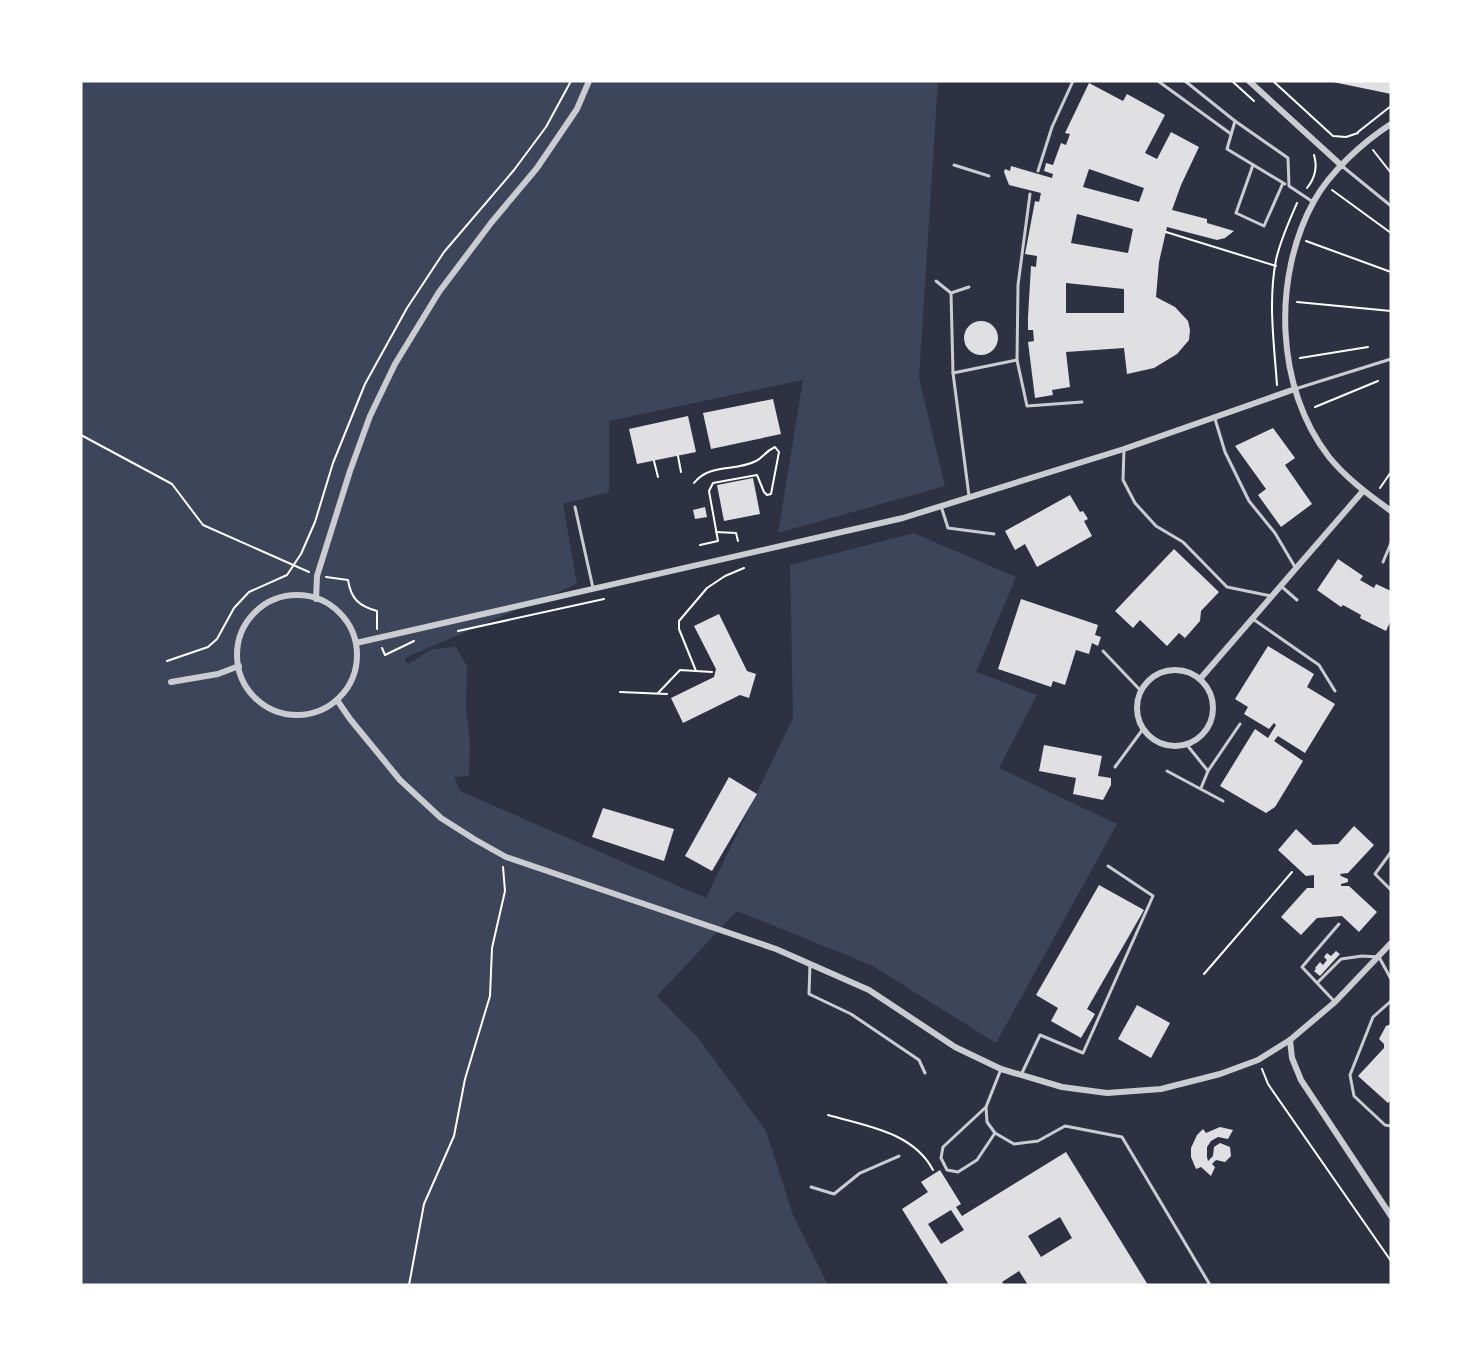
<svg xmlns="http://www.w3.org/2000/svg" width="1472" height="1366" font-family="'Source Sans 3',sans-serif">
	<rect width="100%" height="100%" fill="#2d3142"/>
	<path fill="#3c4559" d="M81,81H938L919,378L945,486L778,533L803,380L609,421V492L563,504L577,584L405,658L408,664L432,649L456,647L467,666L466,707L470,743L469,776L454,777L460,791L706,898L793,718L790,565L914,533L1016,577L976,672L1037,695L999,768L1117,824L996,1043L871,965L737,911L657,996L699,1039L766,1131L793,1215L828,1285H81Z"/>
	<g fill="#e0e0e3" fill-rule="evenodd">
		<path d="M1333,81H1391V94L1333,82Z"/>
		<path d="M1089,83L1123,101L1127,94L1165,115L1145,153L1157,159L1171,132L1199,147L1181,185L1172,210L1207,219V223L1234,231L1225,238L1217,240L1167,227L1159,262L1156,297L1175,307L1188,321L1190,330L1189,340L1177,354L1154,368L1127,374L1124,348L1066,352L1070,387L1052,390L1053,395L1035,398L1028,342L1034,341L1033,330H1028V317L1031,266L1036,267L1037,256L1025,254L1035,201L1039,202L1041,193L1009,185L1004,172L1005,169L1010,171L1011,166L1052,178L1053,174L1044,171L1046,163L1053,165L1061,143L1066,145L1070,134L1065,133ZM1089,169L1144,188L1139,202L1083,187ZM1077,214L1133,229L1128,253L1071,243ZM1066,283L1124,289V313H1066Z"/>
		<circle cx="981" cy="338" r="17"/>
		<path d="M773,399L781,434L711,449L703,413Z"/>
		<path d="M688,416L696,452L637,464L629,429Z"/>
		<path d="M1273,428L1295,458L1285,465L1312,504L1281,527L1258,495L1266,489L1235,446Z"/>
		<path d="M753,478L760,514L724,521L717,485Z"/>
		<path d="M1070,495L1080,512L1083,511L1088,519L1084,521L1092,536L1037,567L1025,544L1015,550L1005,531Z"/>
		<path d="M705,507L707,517L695,519L693,510Z"/>
		<path d="M1174,549L1219,592L1201,611L1200,621L1185,638L1179,633L1167,646L1140,620L1133,628L1115,611Z"/>
		<path d="M1338,559L1363,576L1360,580L1374,588L1376,584L1391,591V620L1386,631L1360,618L1361,615L1343,605L1341,607L1317,590Z"/>
		<path d="M1021,599L1098,625L1095,635L1101,637L1098,646L1092,643L1089,654L1076,650L1065,685L1053,681L1051,687L998,669Z"/>
		<path d="M719,614L747,671L756,674L749,698L740,695L683,723L671,698L714,677L716,669L694,626Z"/>
		<path d="M1268,646L1314,674L1307,687L1335,704L1305,753L1278,736L1274,741L1303,761L1275,807L1266,813L1220,786L1255,729L1268,738L1276,725L1274,723L1269,729L1244,714L1248,707L1235,699Z"/>
		<path d="M1044,745L1102,756L1098,776L1111,778V785L1103,800L1073,794L1076,778L1039,771Z"/>
		<path d="M729,777L757,794L712,871L685,856Z"/>
		<path d="M603,808L674,829L664,861L592,837Z"/>
		<path d="M1354,826L1374,845L1348,873L1340,874L1341,876L1348,879V882L1341,884V886H1349L1377,912L1359,932L1342,916L1317,918L1301,935L1281,917L1307,888H1314V875L1306,876L1278,850L1296,829L1313,845L1338,844Z"/>
		<path d="M1099,885L1144,910L1087,1009L1095,1014L1081,1038L1051,1021L1058,1008L1036,995Z"/>
		<path d="M1336,951L1340,954L1320,976L1314,971L1316,969L1315,968L1320,962L1323,965L1327,960L1324,957L1327,953L1331,956Z"/>
		<path d="M1137,1005L1170,1023L1151,1058L1118,1039Z"/>
		<path d="M1391,1024V1100L1388,1103L1358,1076L1384,1048V1044L1379,1039L1386,1026Z"/>
		<path d="M1220,1127L1233,1130L1228,1139L1218,1137L1211,1141L1207,1147V1157L1208,1161L1213,1156L1214,1147L1220,1143L1230,1147L1231,1156L1225,1162L1216,1160L1212,1164L1215,1167L1211,1176L1201,1167L1196,1169L1191,1157V1148L1197,1135L1203,1129L1206,1133Z"/>
		<path d="M1066,1152L1148,1285H1028L1019,1271L1002,1282L1004,1285H949L902,1209L928,1192L921,1182L940,1170L961,1204L956,1207L962,1216ZM951,1210L964,1230L941,1244L928,1224ZM1060,1217L1072,1238L1041,1257L1028,1236Z"/>
	</g>
	<g fill="none" stroke-linecap="round" stroke-linejoin="round">
		<g stroke="#fff" stroke-width="2">
			<path d="M1232,81L1254,101"/>
			<path d="M1273,81L1333,136L1346,137L1358,133"/>
			<path d="M1358,132L1391,106"/>
			<path d="M1373,150L1391,173"/>
			<path d="M1307,188C1315,178 1318,168 1314,155"/>
			<path d="M1332,190L1391,233"/>
			<path d="M1166,232L1276,266"/>
			<path d="M1306,241L1391,272"/>
			<path d="M1297,302L1391,311"/>
			<path d="M1300,358L1368,347"/>
			<path d="M1277,385C1274,343 1268,301 1276,260C1280,241 1289,221 1297,203"/>
			<path d="M1315,407L1378,381"/>
			<path d="M81,435L172,484L203,525L309,572"/>
			<path d="M678,456L681,472"/>
			<path d="M654,461L658,477"/>
			<path d="M694,483C710,463 735,472 756,461C763,458 764,452 775,447L779,452L771,494L767,495L764,492L757,475L713,483L709,491L718,541L700,545"/>
			<path d="M1380,488L1391,472"/>
			<path d="M716,532L736,533L738,541"/>
			<path d="M326,577L348,580C351,599 359,606 377,611V629"/>
			<path d="M458,631L604,599"/>
			<path d="M382,648L385,655L414,641"/>
			<path d="M167,661L208,647L217,639L234,608L249,592L287,575L301,554L315,522L333,463L365,384L407,308L444,252L514,170L546,127L571,81"/>
			<path d="M696,671L679,629V621L707,588L725,576L744,568"/>
			<path d="M620,692L667,694"/>
			<path d="M658,693L680,670L712,672"/>
			<path d="M1204,974L1292,872"/>
			<path d="M1262,1069L1268,1084L1391,1261"/>
			<path d="M828,1115C866,1126 913,1132 933,1170"/>
			<path d="M409,1285L424,1204L454,1136L465,1079L490,996L492,948L505,891L503,867"/>
		</g>
		<g stroke="#caccd0" stroke-width="3">
			<path d="M1158,81L1231,134"/>
			<path d="M1185,81L1235,121L1288,158L1289,186L1313,202"/>
			<path d="M1235,121L1227,149L1285,184"/>
			<path d="M954,165L989,176"/>
			<path d="M1253,165L1236,213L1264,226L1283,183"/>
			<path d="M1342,166L1391,206"/>
			<path d="M1038,171L1052,127L1073,81"/>
			<path d="M936,281L951,293L953,373L969,496"/>
			<path d="M951,293L969,287"/>
			<path d="M1017,360L1027,406L1082,402"/>
			<path d="M953,373L1017,360L1018,285L1030,194"/>
			<path d="M1295,389L1391,359"/>
			<path d="M1215,419L1225,452L1249,501L1275,533L1295,567"/>
			<path d="M1124,449L1123,480L1135,503L1156,526L1183,542L1227,587L1271,596"/>
			<path d="M941,506L948,528L994,534"/>
			<path d="M575,507L593,588"/>
			<path d="M1383,562L1391,543"/>
			<path d="M1281,586L1297,600"/>
			<path d="M1253,619L1319,665L1335,691"/>
			<path d="M1103,651L1141,691"/>
			<path d="M1187,745L1208,771L1201,788"/>
			<path d="M1115,767L1143,729"/>
			<path d="M1167,771L1223,801"/>
			<path d="M1208,771L1240,724"/>
			<path d="M1391,852L1375,874L1391,890"/>
			<path d="M810,964L809,994L851,1014L919,1060L925,1073"/>
			<path d="M1318,982L1341,959L1362,956L1379,957L1391,979"/>
			<path d="M1334,1001L1302,967L1339,924"/>
			<path d="M1391,1001L1373,1017L1350,1075L1354,1096L1385,1125L1391,1126"/>
			<path d="M1001,1069L986,1107L987,1122L995,1133L1014,1144L1038,1141L1065,1126L1122,1137L1210,1285"/>
			<path d="M1021,1075L1040,1035L1083,1053L1153,896L1108,866"/>
			<path d="M986,1107L943,1147L941,1158L947,1170L958,1172L977,1160L995,1133"/>
			<path d="M811,1187L834,1194L860,1173L899,1156"/>
		</g>
		<g stroke="#caccd0" stroke-width="6">
			<path d="M1249,81L1342,166"/>
			<path d="M1391,124C1363,142 1330,172 1314,201C1272,277 1275,388 1329,457C1347,479 1368,494 1391,511"/>
			<circle cx="297" cy="655" r="60"/>
			<path d="M316,599L317,576L350,471L370,416L395,364L439,292L491,223L537,168L577,109L589,81"/>
			<path d="M356,643L903,518L1124,449L1295,389"/>
			<circle cx="1175" cy="708" r="38"/>
			<path d="M1200,679L1363,491"/>
			<path d="M171,682L218,674L239,666"/>
			<path d="M337,700L350,719L400,780L441,818L474,839L506,857L776,949L869,990L955,1047L1001,1069L1062,1087L1107,1093L1161,1089L1220,1074L1258,1060L1290,1040L1335,1002L1391,943"/>
			<path d="M1290,1040L1292,1058L1301,1080L1391,1216"/>
		</g>
	</g>
	<rect width="1472" height="1366" fill="none" stroke="#ffffff" stroke-width="165"/>
</svg>
